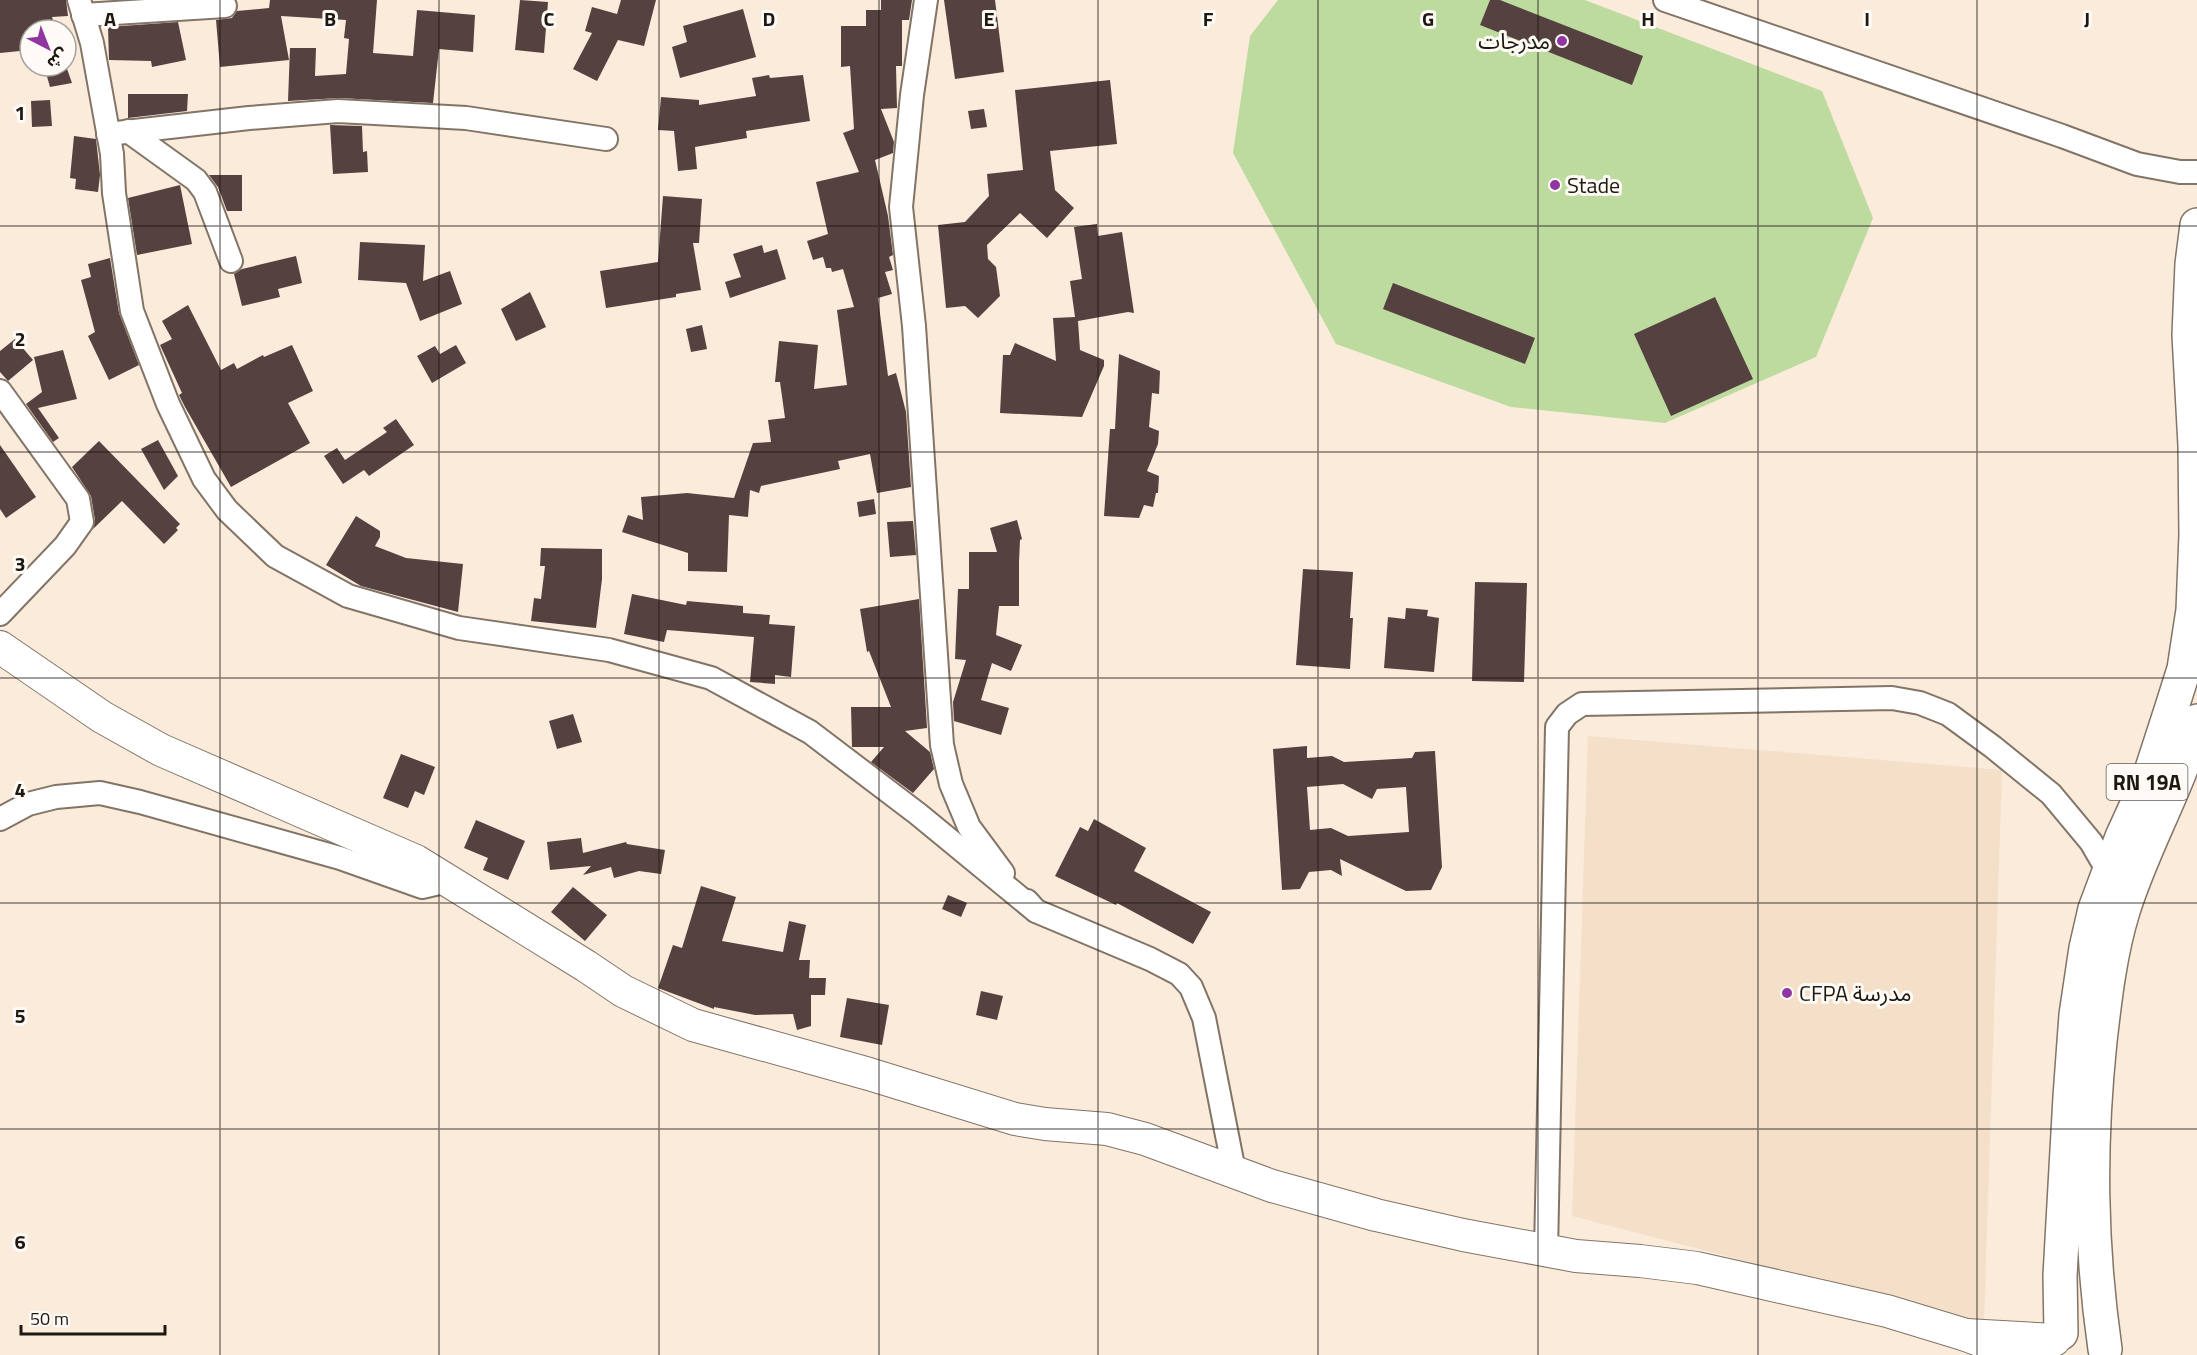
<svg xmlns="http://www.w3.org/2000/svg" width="2197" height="1355" font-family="'Titillium Web','Noto Sans Arabic',sans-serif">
	<rect width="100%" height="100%" fill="#fbebdb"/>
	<path fill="#f4dfc9" d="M1588,736L2002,770L1984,1323L1572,1216Z"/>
	<path fill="#bedb9f" d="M1278,0H1585L1822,91L1873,218L1816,357L1665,423L1511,407L1336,344L1233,153L1250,36Z"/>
	<g fill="#554140" fill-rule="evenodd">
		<path d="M0,0H66L68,16L52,17L56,30H30V50L0,53Z"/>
		<path d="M270,0H377L373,53L413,56L417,10L475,15L473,52L439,49L433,103L339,98L288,101L290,48H316L315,76L346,74L349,39L344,38L346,20L281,16L289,60L220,67L216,20L232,18L237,11L269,8Z"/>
		<path d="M520,0L548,2L544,53L515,50Z"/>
		<path d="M621,0H656L644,46L618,40L597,81L573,69L592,33L585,31L592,7L617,14Z"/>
		<path d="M881,0H912L909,20H902V66H896L897,108L881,109L894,142L893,153L875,160L888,216L893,255L889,257L893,270L885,272L892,294L878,298L888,376L896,373L906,412L911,487L877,493L870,454L838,461L840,469L761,486L759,493L750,490L748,517L729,515L727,572L688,571V553L622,532L628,515L643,520L641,497L687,493L734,498L753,443L771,442L768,420L785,418L780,382H775L779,341L818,345L814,389L847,385L837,310L854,307L843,269L832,272L831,268H826L823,257L813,260L807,241L828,234L816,182L859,172L843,133L854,129L850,66L841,67V26H866V10H881Z"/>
		<path d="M944,0H995L1004,72L955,79Z"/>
		<path d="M1490,0H1500L1643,56L1632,85L1480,25Z"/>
		<path d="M743,9L756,57L680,78L672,47L687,42L683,26Z"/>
		<path d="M178,22L186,60L152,67L151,61L109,60L108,27Z"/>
		<path d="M44,66H66L72,83L50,87Z"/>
		<path d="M769,75L770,78L803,75L810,121L746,131L747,138L695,147L697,169L678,171L674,131L658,130L661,97L699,100V105L756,96L752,78Z"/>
		<path d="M1110,80L1117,144L1050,151L1055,190L1074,208L1047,238L1020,213L987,245L988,259L996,267L1000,296L978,318L965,306L946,308L938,225L965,222L989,196L987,174L1023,170L1015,90Z"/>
		<path d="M128,94H188L187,111L128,118Z"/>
		<path d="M50,100L52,126L32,127L31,101Z"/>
		<path d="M984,109L987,127L971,129L968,111Z"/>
		<path d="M330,125L362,126L363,152L367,151L368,172L333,174Z"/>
		<path d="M74,136L96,139L100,175L98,192L75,189L76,179L70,178Z"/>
		<path d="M209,175H242V211H227L218,187Z"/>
		<path d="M180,185L192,244L137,255L128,198Z"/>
		<path d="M663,196L702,199L699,243H693L701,290L676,294V297L606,308L600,271L658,262Z"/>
		<path d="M1097,224L1098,236L1122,232L1134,313L1128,312L1078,321L1080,350L1104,360V366L1082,417L1000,413L1003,355H1010L1015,343L1056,361L1053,318L1075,317L1070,281L1082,279L1074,227Z"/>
		<path d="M360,242L425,245L423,281L450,271L462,304L420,321L406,283L358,280Z"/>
		<path d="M762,245L764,253L777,249L786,279L730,298L725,282L741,277L733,254Z"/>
		<path d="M296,256L302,283L278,289L280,297L242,306L234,274L242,269Z"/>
		<path d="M110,258L119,313L139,365L109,380L88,336L95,332L81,280L91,277L88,264Z"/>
		<path d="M1393,283L1535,338L1525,364L1383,309Z"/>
		<path d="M530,292L546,327L516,341L501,309Z"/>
		<path d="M1715,297L1753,379L1671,416L1634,334Z"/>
		<path d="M188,305L221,370L234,363L237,369L263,355L264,357L292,345L313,391L288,403L310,443L231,487L185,407L179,395L182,393L160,345L172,339L162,321Z"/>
		<path d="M702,325L707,349L691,352L686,329Z"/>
		<path d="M15,339L33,360L8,381L0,372V351Z"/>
		<path d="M456,345L466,363L432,383L417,356L435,346L440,354Z"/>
		<path d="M63,350L77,399L38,408L59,438L53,442L26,404L42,392L34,357Z"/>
		<path d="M1119,354L1160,371L1159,394L1152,393L1149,427L1159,431L1158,444L1147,471L1159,476L1158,493H1156L1153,507L1144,505L1139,518L1104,516L1110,429H1115Z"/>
		<path d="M396,419L414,445L369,476L364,470L343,484L324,456L337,448L345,460L387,432L383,428Z"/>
		<path d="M158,440L178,476L164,490L141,449Z"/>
		<path d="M99,441L180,524L176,528L178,530L164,544L122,501L93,529L95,520L91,496L72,467Z"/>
		<path d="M0,445L36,497L6,518L0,509Z"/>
		<path d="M874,499L876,514L859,517L857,502Z"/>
		<path d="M356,516L380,531V537L375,546L406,558L463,564L458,612L361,586L326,565Z"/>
		<path d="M1017,520L1022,539L1020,540L1019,562V606H999L996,635L1022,645L1011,671L992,663L981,700L1009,708L1001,735L954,721L953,702L966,660L955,659L958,589H969V552H997L990,528Z"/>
		<path d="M913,521L916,555L890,557L887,522Z"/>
		<path d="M541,548L602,549V579L596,628L531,621L534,598L541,599L545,566H540Z"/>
		<path d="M1303,569L1353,572L1350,618H1353L1350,669L1296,665Z"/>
		<path d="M1475,582L1527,583L1524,682L1472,681Z"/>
		<path d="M632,594L686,605L687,601L743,606V613L770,615L769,624L795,626L791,677L775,675V684L750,682L754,637L667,630L664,642L624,634Z"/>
		<path d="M919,599L927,728L905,731L930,752L934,769L913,793L871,762L884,747H852L851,707H891L869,651L867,652L860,609Z"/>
		<path d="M1406,608L1428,610L1427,616L1439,618L1434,672L1384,668L1388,617L1405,619Z"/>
		<path d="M573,714L582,742L557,749L549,721Z"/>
		<path d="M1307,746V758L1332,756L1344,762L1412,758L1415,752L1435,751L1442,867L1431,890L1406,891L1340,859L1342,876L1331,870L1309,872L1300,889L1282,890L1273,749ZM1343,784L1372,799L1377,789L1406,787L1409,832L1348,836L1331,828L1310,830L1307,787Z"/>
		<path d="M401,754L435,767L424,795L415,791L408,808L383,798Z"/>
		<path d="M1094,819L1146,848L1134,871L1211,912L1193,944L1117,903L1116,905L1055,876L1080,827L1088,831Z"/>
		<path d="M476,820L525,841L508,880L483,870L488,858L464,848Z"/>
		<path d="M581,838L583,853L626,842L627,844L665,850L661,874L639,871L614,878L611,867L583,875L591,866L550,870L547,842Z"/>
		<path d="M701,886L736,897L722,941L783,952L789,921L806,925L799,960H810L809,978H826L825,995H811V1026L797,1030L793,1014L755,1015L714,1007V1009L658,988L673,945L682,948Z"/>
		<path d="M573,887L607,915L585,941L551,912Z"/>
		<path d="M948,895L967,903L961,917L942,909Z"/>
		<path d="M981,991L1003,996L997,1020L976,1015Z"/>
		<path d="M847,998L889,1005L882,1045L840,1037Z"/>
	</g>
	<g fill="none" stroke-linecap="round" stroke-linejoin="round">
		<g stroke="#827466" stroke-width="26">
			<g id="street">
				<path d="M79,0L92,43L112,154L114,193L132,311L168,404L204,479L227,510L275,556L348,596L459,628L609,650L711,678L810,732L918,814L1036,911"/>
				<path d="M926,0L912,95L901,207L914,326L942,745L951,784L969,827L1003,873"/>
				<path d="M1665,0L2062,136L2137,164L2180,172H2197"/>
				<path d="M83,15L225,6"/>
				<path d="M128,131L196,180L205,192L231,261"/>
				<path d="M108,134L249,118L338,111L466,118L606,139"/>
				<path d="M0,391L78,499L82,522L65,546L0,614"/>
				<path d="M0,819L28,804L56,797L100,793L140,802L340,858L422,887L448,881"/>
				<path d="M1027,901L1036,911L1150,959L1179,974L1191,987L1204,1018L1234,1171"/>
				<path d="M1546,1251L1557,727L1567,714L1582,704L1892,698L1920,703L1948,714L1993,747L2051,794L2091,842L2109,873"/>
			</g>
		</g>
		<g stroke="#827466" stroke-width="34">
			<g id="secondary">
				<path d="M0,647L102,717L161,750L416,861L586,966L623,991L693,1025L869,1074L1015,1119L1045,1124L1107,1129L1145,1139L1272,1186L1376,1215L1463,1235L1576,1256L1640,1261L1697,1268L1887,1311L1966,1335"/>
				<path d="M2018,1355L1966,1335L2054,1340"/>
			</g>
		</g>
		<g stroke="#827466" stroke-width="36">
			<g id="primary">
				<path d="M2061,1333L2060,1276L2070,1097L2076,1015L2086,948L2095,909L2122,837L2149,778L2172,707L2184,669L2193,610L2196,535L2195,445L2189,335L2192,264L2197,225"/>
				<path d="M2105,1349C2090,1244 2089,1147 2100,1041C2105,998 2110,953 2123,911C2143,846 2179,787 2197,721"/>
			</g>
		</g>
		<use href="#street" stroke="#fff" stroke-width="22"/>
		<use href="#secondary" stroke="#fff" stroke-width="32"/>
		<use href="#primary" stroke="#fff" stroke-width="33"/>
	</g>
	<path fill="none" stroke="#1d1812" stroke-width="1.5" stroke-opacity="0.55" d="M220,0V1355M439,0V1355M659,0V1355M879,0V1355M1098,0V1355M1318,0V1355M1538,0V1355M1758,0V1355M1977,0V1355M0,226H2197M0,452H2197M0,678H2197M0,903H2197M0,1129H2197"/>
	<g fill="#9135a0" stroke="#fefbf7" stroke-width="2">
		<circle cx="1562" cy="41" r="6"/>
		<circle cx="1555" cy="185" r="6"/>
		<circle cx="1787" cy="993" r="6"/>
	</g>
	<g text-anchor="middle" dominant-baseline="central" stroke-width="6" stroke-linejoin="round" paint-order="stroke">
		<rect fill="#fefbf7" stroke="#605c57" stroke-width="1.5" x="2106.5" y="764" width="81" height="36" rx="4.5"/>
		<g font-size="21" font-weight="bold" fill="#1d1812">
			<text x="2147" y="782">RN 19A</text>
		</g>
		<g font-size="22" fill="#1d1812" stroke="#fefbf7" text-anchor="start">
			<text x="1550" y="41" text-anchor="end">مدرجات</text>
			<text x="1567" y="185">Stade</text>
			<text x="1799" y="993">CFPA مدرسة</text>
		</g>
	</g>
	<g font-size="20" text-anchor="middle" font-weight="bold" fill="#1d1812" stroke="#fefbf7" stroke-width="6" stroke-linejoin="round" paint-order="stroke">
		<text x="110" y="26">A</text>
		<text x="330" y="26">B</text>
		<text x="549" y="26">C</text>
		<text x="769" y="26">D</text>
		<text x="989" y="26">E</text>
		<text x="1208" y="26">F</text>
		<text x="1428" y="26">G</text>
		<text x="1648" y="26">H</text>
		<text x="1867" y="26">I</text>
		<text x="2087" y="26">J</text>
		<text x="20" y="120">1</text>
		<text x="20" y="346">2</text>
		<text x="20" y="571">3</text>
		<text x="20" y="797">4</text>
		<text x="20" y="1023">5</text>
		<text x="20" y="1249">6</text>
	</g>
	<g transform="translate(48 48) rotate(138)"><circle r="28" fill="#fefbf7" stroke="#a4a09b" stroke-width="1.5"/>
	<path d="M0-4.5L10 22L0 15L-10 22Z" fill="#9135a0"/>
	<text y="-9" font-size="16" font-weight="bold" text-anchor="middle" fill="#1d1812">ش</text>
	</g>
	<path d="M21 1325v9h144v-9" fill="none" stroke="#1d1812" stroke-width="3"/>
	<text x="30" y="1325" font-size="18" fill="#1d1812" stroke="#fefbf7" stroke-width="4.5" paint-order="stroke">50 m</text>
</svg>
